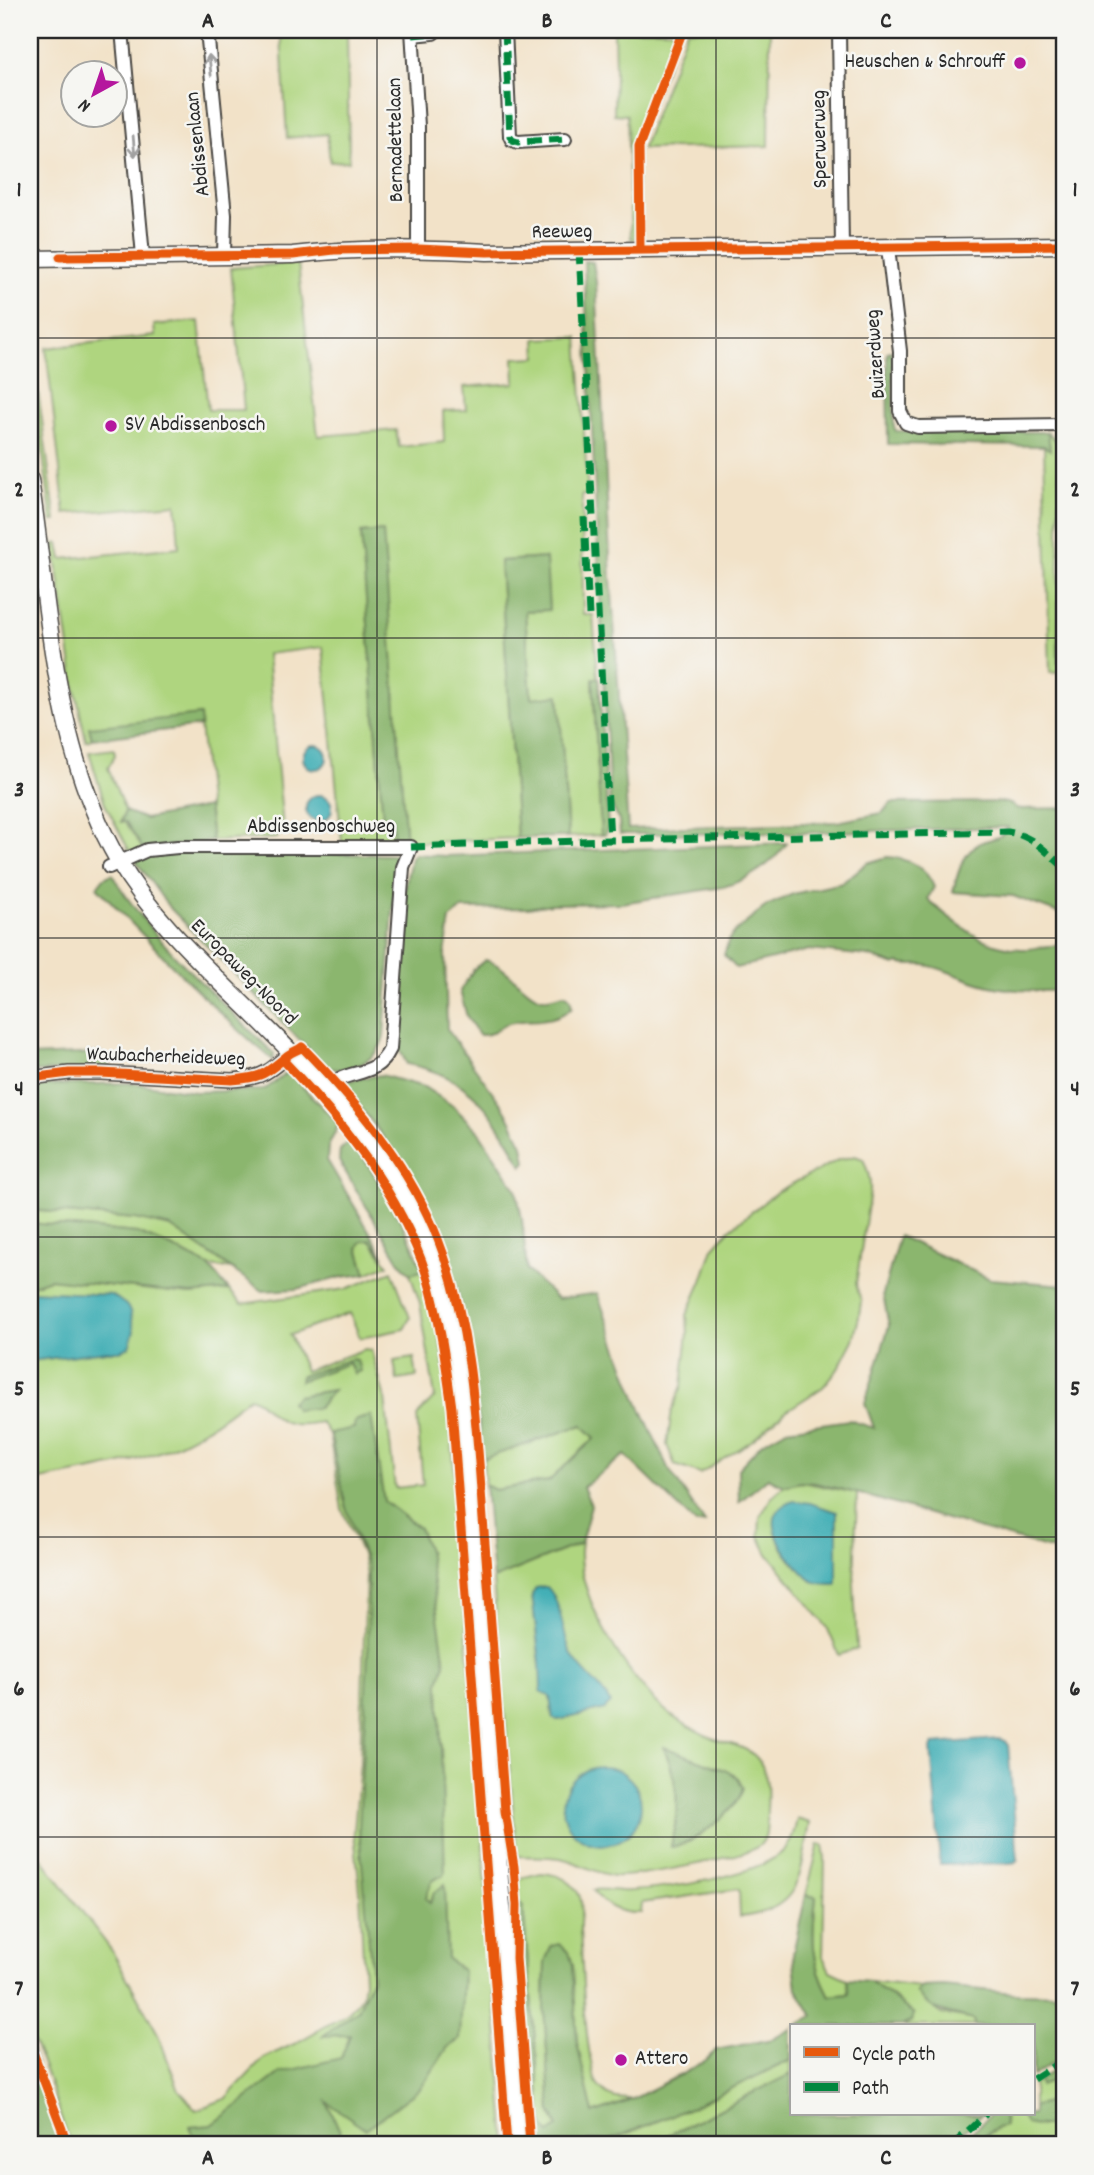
<svg xmlns="http://www.w3.org/2000/svg" width="1094" height="2175" font-family="Dekko,sans-serif">
	<rect width="100%" height="100%" fill="#f6f6f2"/>
	<filter id="ink" filterUnits="userSpaceOnUse"><feTurbulence type="fractalNoise" baseFrequency=".0143" numOctaves="2"/><feDisplacementMap in="SourceGraphic" scale="14" xChannelSelector="R" yChannelSelector="G"/><feConvolveMatrix kernelMatrix="1 2 1 2 8 2 1 2 1" color-interpolation-filters="sRGB"/></filter>
	<filter id="wash" filterUnits="userSpaceOnUse"><feTurbulence type="fractalNoise" baseFrequency=".00686" numOctaves="4" result="noise"/><feDisplacementMap in="SourceGraphic" scale="28" xChannelSelector="R" yChannelSelector="G"/><feGaussianBlur stdDeviation="1.57" result="paint"/><feColorMatrix in="noise" values="0 0 0 0 0 0 0 0 0 0 0 0 0 0 0 0 0 1.4 0 .05"/><feComposite in="paint" operator="in"/></filter>
	<g filter="url(#wash)">
		<rect width="100%" height="100%" fill="#f2e2c8"/>
		<g fill="#afd57f" stroke="#6d8055" stroke-width="2" fill-rule="evenodd">
			<path d="M320,30H347L349,161L330,162L327,134L287,138L281,37L320,34Z"/>
			<path d="M614,30H680L637,143L635,239H631L627,115L614,114L615,70Z"/>
			<path d="M687,30H770L769,146L642,149Z"/>
			<path d="M298,263L318,436L396,430L399,447L444,442L443,411L466,410L464,387L515,383L514,358L537,357L536,339L578,337L588,495H582L583,615H593L598,678L593,679L601,835L568,837L559,696L531,699L525,611L549,610L545,558L500,561L517,838L406,843L382,531L361,533L383,818H392L394,844L342,843L323,647L267,654L283,827L277,838L212,841L199,715L90,732L92,739L86,741L75,688L54,544L59,543L62,559L179,547L176,504L65,514L46,348L155,336L154,325L199,321L208,410H244L231,268Z"/>
			<path d="M30,334L56,521H52L30,363Z"/>
			<path d="M1048,432L1060,445L1058,663H1064V672L1050,673L1044,446L1050,449Z"/>
			<path d="M114,749L115,755L108,768L125,811L121,822H125L143,849L131,854L105,804L89,752Z"/>
			<path d="M855,1156L863,1159C868,1170 871,1179 870,1191L856,1284L861,1301L859,1317L853,1340L838,1369L823,1387L786,1411L753,1440L700,1474L675,1465L667,1445L672,1410L682,1386L688,1333L687,1315L702,1281L713,1248L730,1229L778,1191L838,1160Z"/>
			<path d="M30,1210L135,1219L171,1227L232,1269L209,1266L167,1245L137,1233L30,1223Z"/>
			<path d="M370,1240L388,1265L366,1274L358,1247L361,1241Z"/>
			<path d="M423,1270L440,1338L449,1401L506,2145H71C57,2111 48,2069 30,2037V1843L112,1951L157,2032L179,2090L196,2110L225,2099L264,2058L294,2044L347,2014L362,1996L364,1982L360,1890L354,1832L360,1763L366,1576L362,1554L342,1509L329,1434L321,1422C299,1426 284,1427 268,1410C262,1404 258,1400 250,1397C228,1413 207,1430 182,1442C135,1466 81,1471 30,1482V1361L106,1351H119V1300L112,1295L30,1291V1286L49,1279L191,1294L229,1290L242,1304L346,1289L392,1271L410,1318L404,1329L360,1338L350,1313L290,1335L305,1371L365,1349L371,1350L385,1398L395,1488L423,1485L417,1416L435,1397L420,1303L410,1274Z"/>
			<path d="M414,1358L417,1377L397,1380L394,1361Z"/>
			<path d="M582,1425L595,1438L549,1481L495,1490L485,1485L483,1459Z"/>
			<path d="M801,1482L857,1493L854,1584L857,1649L839,1655L827,1627L768,1554L759,1536L760,1517L771,1498L784,1486ZM780,1511L813,1582C794,1564 765,1539 780,1511Z"/>
			<path d="M581,1543C571,1592 636,1694 677,1719C689,1727 702,1734 715,1739C728,1744 744,1746 754,1755C769,1768 768,1793 767,1810C766,1824 769,1835 760,1845C749,1856 634,1878 615,1876C596,1874 579,1862 560,1858C546,1856 531,1857 517,1856L493,1579ZM532,1595L554,1596L570,1653L578,1666L607,1697L596,1711L558,1720L552,1716L550,1697L541,1676ZM664,1748L734,1774V1805C718,1819 695,1847 671,1846C680,1808 679,1785 664,1748Z"/>
			<path d="M797,1819L810,1823C800,1875 802,1910 740,1917L739,1889L642,1903L641,1913C622,1914 604,1907 593,1890C603,1888 618,1892 630,1891C665,1889 762,1876 785,1849C792,1841 795,1830 797,1819Z"/>
			<path d="M819,1844L823,1845L825,1858L823,1957L830,1971L847,1979L849,1994L830,1996C810,1960 812,1937 816,1897L806,1895Z"/>
			<path d="M541,1873C558,1874 573,1880 580,1897C584,1909 579,1917 580,1929C582,1959 585,2070 599,2087C608,2099 619,2099 633,2099L593,2114L577,2043L575,2008L551,1946L545,1963L544,2007L551,2111L558,2128L549,2133L544,2126L541,2107L523,1907L520,1904L518,1906L516,1879Z"/>
			<path d="M870,1981L921,1987L916,1992L941,2014L974,2020V2026H902L911,2021L897,2000Z"/>
			<path d="M791,2060V2074L648,2145H585L589,2140L608,2141L687,2109Z"/>
			<path d="M1064,2077V2145H976L982,2138L1004,2124V2114H1033V2084L1039,2080L1040,2085Z"/>
		</g>
		<g fill="#8bb66e" stroke="#5b704c" stroke-width="2">
			<path d="M584,261L593,262L596,281L611,578L628,829L837,822L882,813L891,803L1008,802L1018,809L1064,808V915L1013,896L953,892C957,876 961,858 975,846C987,836 998,844 1008,827L796,833L620,834L619,821L610,802Z"/>
			<path d="M892,351L894,427L896,431L1048,432L1050,450L1044,446L888,444L887,352Z"/>
			<path d="M383,531L406,843L394,844L392,819H383L361,533Z"/>
			<path d="M546,558L549,610L525,611L531,698L559,695L568,837L517,838L500,561Z"/>
			<rect x="1058" y="634" width="6" height="29"/>
			<path d="M593,678H599L608,826L605,835H601Z"/>
			<path d="M200,715L201,726L92,739L89,727Z"/>
			<path d="M208,807L212,841L143,849L126,822H121L125,811L145,819Z"/>
			<path d="M787,843C773,864 748,880 723,887L622,903L551,904L528,908L462,909L450,919L445,955L447,1029L506,1111L523,1145L526,1162L522,1166C494,1113 471,1076 407,1064L396,1043L406,883L411,858L415,854L446,856Z"/>
			<path d="M281,849L296,853L397,855L384,1035C379,1060 351,1074 327,1068L168,906L136,861L147,853Z"/>
			<path d="M887,857C907,858 926,867 934,887L928,898L931,903C961,926 980,946 1021,949C1036,950 1050,943 1064,946V990C1040,992 1005,991 982,984C964,979 947,970 930,966C919,963 908,967 898,963L895,965L868,956L809,950L736,968L724,955L729,940L733,934L766,906L793,894L842,883L867,863Z"/>
			<path d="M112,874C150,939 215,995 268,1048L274,1054L273,1060C210,1007 154,947 97,887L104,878Z"/>
			<path d="M485,960C506,964 526,996 543,998C550,999 559,995 565,994L570,998L572,1007C556,1023 534,1019 514,1022C499,1023 497,1036 479,1035L467,1017L460,991L474,969Z"/>
			<path d="M102,1053L112,1069L30,1072V1056Z"/>
			<path d="M288,1072L339,1124L328,1147L327,1160L384,1256L370,1240L361,1242L358,1248L366,1274L342,1277L297,1289L263,1291L171,1227L135,1219L30,1210V1087L49,1085L132,1083L195,1092L264,1090Z"/>
			<path d="M381,1075L424,1087L453,1106L478,1131L516,1189L522,1219L527,1270L557,1299L597,1293L637,1400L668,1468L705,1523L696,1524L625,1455L583,1487L591,1505L581,1543L493,1579L485,1485L495,1490L549,1481L595,1438L582,1425L483,1459C477,1413 473,1366 464,1321C445,1233 404,1153 342,1087L346,1081Z"/>
			<path d="M349,1142H353C381,1183 405,1223 423,1270L410,1274L399,1261L339,1161L340,1150Z"/>
			<path d="M30,1223L137,1233L167,1245L209,1266L229,1290L191,1294L49,1279L30,1286Z"/>
			<path d="M899,1236L990,1279L1064,1285V1553L860,1494L815,1483L801,1482L784,1486L768,1478L739,1502L738,1469L762,1443L787,1429L849,1420L874,1428L865,1403L889,1326L883,1294Z"/>
			<path d="M351,1359L357,1360L360,1371L354,1374L349,1363L300,1381L301,1376Z"/>
			<path d="M333,1390L318,1408L296,1410L291,1402L297,1396Z"/>
			<path d="M371,1415L384,1501L419,1528L428,1550L445,1664L439,1682L445,1874L432,1881L426,1898L430,1903L434,1893L445,1884L447,1958L463,1971L460,2040L448,2047L421,2088L366,2129L327,2102L346,2145H197L190,2127L212,2125L280,2073L341,2058L350,2035L323,2036L358,2010L372,1978L359,1829L368,1650V1567L346,1508L330,1433L354,1428L355,1421Z"/>
			<path d="M664,1747L728,1771L737,1777L743,1788C739,1809 692,1846 671,1847C680,1808 679,1784 664,1747Z"/>
			<path d="M806,1895L816,1897C812,1936 810,1960 830,1996L849,1994L847,1979L870,1981L914,2014L912,2021L902,2026H795L813,2016L797,1989L793,1953Z"/>
			<path d="M520,1903L523,1906L541,2107L544,2126L549,2133L558,2127L551,2111L544,2007L545,1963L551,1946L559,1944L569,1952L573,1965L577,2043L593,2114L629,2101L684,2073L706,2060L716,2050L773,2039L791,2029V2060L687,2109L608,2141L589,2140L585,2145H532L518,1953V1906Z"/>
			<path d="M943,1986L1013,1993L1064,1994V2056L1033,2076V2026H974V2020C950,2014 931,2013 916,1992L921,1987Z"/>
			<path d="M30,2047L65,2145H30Z"/>
			<path d="M1064,2064V2077L1040,2086L1039,2080Z"/>
			<path d="M791,2074V2114H982L950,2145H686L669,2135Z"/>
			<path d="M1064,2098V2121C1051,2126 1040,2128 1026,2124L1022,2116L1023,2114H1033V2107Z"/>
			<path d="M991,2114H1004L1005,2126C992,2128 984,2135 976,2145H958Z"/>
		</g>
		<g fill="#3aacb3" stroke="#326c6f" stroke-width="2">
			<circle cx="315" cy="757" r="12"/>
			<circle cx="319" cy="808" r="13"/>
			<path d="M30,1291L112,1295L126,1305L130,1311L134,1331L129,1347L120,1351H106L30,1361Z"/>
			<path d="M794,1501L810,1503L837,1512V1584C830,1584 821,1584 815,1582C807,1579 800,1569 795,1563C779,1546 759,1511 794,1501Z"/>
			<path d="M542,1587H547C562,1601 562,1636 572,1655C581,1673 602,1685 610,1703L605,1709L559,1720L553,1719L550,1697L541,1691L540,1662L532,1595L536,1588Z"/>
			<path d="M998,1739L1006,1741L1008,1745L1018,1859L1016,1862L1010,1863L940,1865L931,1748L933,1744Z"/>
			<circle cx="602" cy="1806" r="39"/>
		</g>
	</g>
	<g filter="url(#ink)">
		<g fill="none" stroke-linecap="round" stroke-linejoin="round">
			<g stroke="#494643" stroke-width="16">
				<g id="street">
					<path d="M122,30L143,256"/>
					<path d="M207,30L225,215L224,255"/>
					<path d="M412,30L418,126V249"/>
					<path d="M505,30L510,136L512,140L518,142L565,139"/>
					<path d="M839,30L842,248"/>
					<path d="M413,35L433,33L436,30"/>
					<path d="M888,248L900,351V411L906,423L918,427L1064,425"/>
					<path d="M109,867L147,850L178,847H411L403,867L390,1049C375,1080 348,1067 326,1088"/>
					<path d="M30,1078L69,1073H101L232,1080C262,1078 270,1072 291,1052"/>
				</g>
			</g>
			<g stroke="#494643" stroke-width="19">
				<g id="secondary">
					<path d="M30,259L293,255C357,247 422,249 487,252L1064,245"/>
					<path d="M30,480C49,605 53,748 118,860C152,918 203,965 251,1012C318,1079 389,1147 425,1237C447,1292 455,1350 464,1408L520,2145"/>
				</g>
			</g>
			<use href="#street" stroke="#fff" stroke-width="12"/>
			<use href="#secondary" stroke="#fff" stroke-width="16"/>
			<g stroke="#00873e" stroke-width="7" stroke-dasharray="14 7" stroke-linecap="butt">
				<path d="M505,30L510,136L512,140L518,142L565,139"/>
				<path d="M413,35L433,33L436,30"/>
				<path d="M579,250L610,840"/>
				<path d="M589,615L584,517L593,508"/>
				<path d="M411,847L610,840L1008,832C1032,835 1046,852 1064,867"/>
				<path d="M1033,2079L1064,2059"/>
				<path d="M953,2145L986,2114"/>
			</g>
			<g stroke="#f6f6f2" stroke-width="13">
				<g id="cycleway">
					<path d="M640,249L639,147L683,30"/>
					<path d="M60,257L293,255L334,250L418,249L487,252L1064,245"/>
					<path d="M283,1060C344,1124 399,1191 427,1276C440,1319 446,1364 452,1408L507,2145"/>
					<path d="M30,1078L69,1073H101L232,1080C261,1078 266,1074 288,1055C293,1051 297,1051 302,1047C354,1100 403,1158 433,1227C472,1319 476,1421 483,1519C491,1616 498,1713 505,1811L514,1867L517,1905L516,1958L530,2145"/>
					<path d="M30,2044L68,2145"/>
				</g>
			</g>
			<use href="#cycleway" stroke="#e8590c" stroke-width="9"/>
		</g>
		<defs><path id="oneway-shaft" d="M-6 0H5M1.5-3L5.5 0L1.5 3" fill="none" stroke-width="1.6" stroke-linecap="round" stroke-linejoin="round" transform="scale(1.75)"/></defs>
		<g stroke="#a0a0a0">
			<use href="#oneway-shaft" transform="translate(210 65) rotate(-96)"/>
			<use href="#oneway-shaft" transform="translate(134 146) rotate(85)"/>
		</g>
	</g>
	<path fill="none" stroke="#2b2b2b" stroke-width="2" stroke-opacity="0.55" d="M377,30V2145M716,30V2145M30,338H1064M30,638H1064M30,938H1064M30,1237H1064M30,1537H1064M30,1837H1064"/>
	<g fill="#b5179e" stroke="#f6f6f2" stroke-width="2.5">
		<circle cx="1020" cy="63" r="7"/>
		<circle cx="111" cy="426" r="7"/>
		<circle cx="621" cy="2060" r="7"/>
	</g>
	<g text-anchor="middle" dominant-baseline="central" stroke-width="5" stroke-linejoin="round" paint-order="stroke">
		<g font-size="21" fill="#2b2b2b" stroke="#f6f6f2" text-anchor="start">
			<text x="1006" y="63" text-anchor="end">Heuschen &amp; Schrouff</text>
			<text x="125" y="426">SV Abdissenbosch</text>
			<text x="635" y="2060">Attero</text>
		</g>
		<g font-size="21" fill="#2b2b2b" stroke="#f6f6f2">
			<text transform="translate(821 139) rotate(-91)">Sperwerweg</text>
			<text transform="translate(397 140) rotate(-91)">Bernadettelaan</text>
			<text transform="translate(199 144) rotate(-96)">Abdissenlaan</text>
			<text transform="translate(562 233) rotate(-1)">Reeweg</text>
			<text transform="translate(877 354) rotate(-94)">Buizerdweg</text>
			<text x="321" y="828">Abdissenboschweg</text>
			<text transform="translate(243 973) rotate(45)">Europaweg-Noord</text>
			<text transform="translate(166 1058) rotate(2)">Waubacherheideweg</text>
		</g>
	</g>
	<rect width="1094" height="2175" fill="none" stroke="#f6f6f2" stroke-width="77"/>
	<rect x="790" y="2024" width="245" height="91" fill="#f6f6f2" stroke="#a5a5a2" stroke-width="2"/>
	<rect x="804" y="2047" width="35" height="10" fill="#e8590c" stroke="#a5a5a2" stroke-width="2"/>
	<text x="852" y="2060" font-size="21" fill="#2b2b2b">Cycle path</text>
	<rect x="804" y="2082" width="35" height="10" fill="#00873e" stroke="#a5a5a2" stroke-width="2"/>
	<text x="852" y="2094" font-size="21" fill="#2b2b2b">Path</text>
	<g transform="translate(94 94) rotate(220)"><circle r="33" fill="#f6f6f2" stroke="#a5a5a2" stroke-width="2"/>
	<path d="M0-5L12 26L0 18L-12 26Z" fill="#b5179e"/>
	<text y="-10" font-size="19" font-weight="bold" text-anchor="middle" fill="#2b2b2b">N</text>
	</g>
	<rect x="38" y="38" width="1018" height="2098" fill="none" stroke="#2b2b2b" stroke-width="2.5"/>
	<g font-size="23" text-anchor="middle" font-weight="bold" fill="#2b2b2b">
		<text x="208" y="27">A</text>
		<text x="547" y="27">B</text>
		<text x="886" y="27">C</text>
		<text x="19" y="196">1</text>
		<text x="1075" y="196">1</text>
		<text x="19" y="496">2</text>
		<text x="1075" y="496">2</text>
		<text x="19" y="796">3</text>
		<text x="1075" y="796">3</text>
		<text x="19" y="1095">4</text>
		<text x="1075" y="1095">4</text>
		<text x="19" y="1395">5</text>
		<text x="1075" y="1395">5</text>
		<text x="19" y="1695">6</text>
		<text x="1075" y="1695">6</text>
		<text x="19" y="1995">7</text>
		<text x="1075" y="1995">7</text>
		<text x="208" y="2164">A</text>
		<text x="547" y="2164">B</text>
		<text x="886" y="2164">C</text>
	</g>
</svg>
